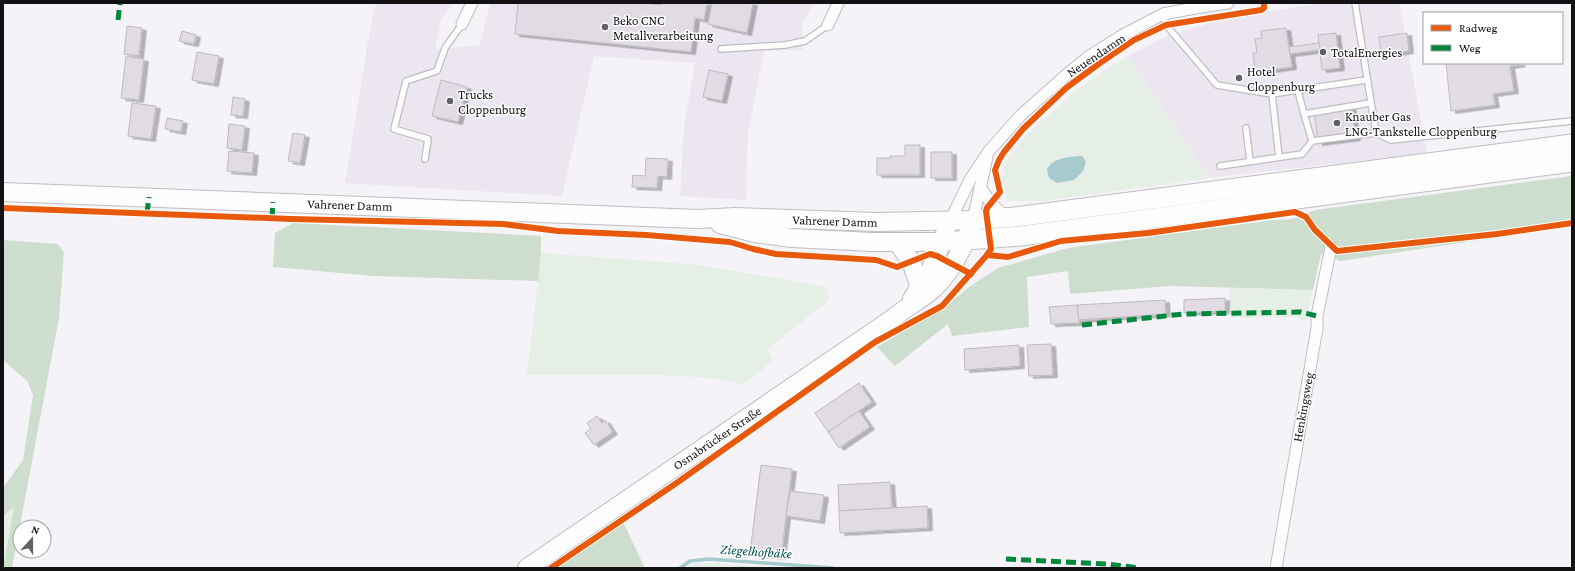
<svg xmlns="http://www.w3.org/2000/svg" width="1575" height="571" font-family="'Crimson Pro',serif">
	<defs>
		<filter id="shadow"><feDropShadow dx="4.5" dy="2.5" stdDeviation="0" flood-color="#0004"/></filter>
	</defs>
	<rect width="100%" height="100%" fill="#f5f3f7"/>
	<g fill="#ebe6f0">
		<path d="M376,3H453L441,20L435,49L480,45L490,3H815L802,22L803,50L764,51L748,133L746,200L680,196L684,127L695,63L594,56L562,196L345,183L368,41Z"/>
		<path d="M1325,3H1399L1427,153L1210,178L1128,56L1169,35L1230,17Z"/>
	</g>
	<g fill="#e5efe5">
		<path d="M1128,56L1210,178L1043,201H1007L1002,179L1005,163L1023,138L1081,86Z"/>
		<path d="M541,253L700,265L826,287L830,299L768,349L773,361L743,385C714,376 683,376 652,375C610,374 569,375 527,375Z"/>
		<path d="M1229,288L1313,290L1305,323L1298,317L1231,318Z"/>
		<path d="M14,506L3,568V516Z"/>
		<path d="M712,563L786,568H686L691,564Z"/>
	</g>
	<g fill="#cedece">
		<path d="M1572,176V226L1341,261L1321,254L1313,290L1170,286L1070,294L1068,271L1027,277L1029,327L952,336L948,324L895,366L877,347L943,309L969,287L998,268L1068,248L1274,220L1292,219L1315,210Z"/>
		<path d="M294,223L541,236V253L538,281L374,276L273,267L275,233Z"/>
		<path d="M3,240L58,244L64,253L59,318L12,568H3L14,507L3,516V488L23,460L33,395L27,381L3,360Z"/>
		<path d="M623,522L645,568H556Z"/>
	</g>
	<path fill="#a7cacd" d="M1082,156L1086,162L1083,171L1074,180L1057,183L1049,178L1047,169C1055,157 1068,157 1082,156Z"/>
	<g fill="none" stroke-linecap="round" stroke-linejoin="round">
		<path stroke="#a7cacd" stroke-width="3.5" d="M680,568L690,561L709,559L833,568"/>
	</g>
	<g fill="#e1dce4" stroke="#bcbbbe" filter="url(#shadow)">
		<path d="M518,3H643L662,5L663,3H707L704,20L695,18L691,52L515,34Z"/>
		<path d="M712,3H753L747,33L708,24Z"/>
		<path d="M127,26L142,28L139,56L124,54Z"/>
		<path d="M1286,28L1292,67L1255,72L1253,53H1257L1255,39L1262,38L1261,31Z"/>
		<path d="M182,31L196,35L194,44L179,41Z"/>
		<path d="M1336,33L1340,68L1322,70L1318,35Z"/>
		<path d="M1407,33L1409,51L1381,55L1379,37Z"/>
		<path d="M1319,43L1320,50L1290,54L1289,47Z"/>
		<path d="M197,52L219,56L214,84L192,80Z"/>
		<path d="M126,56L144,59L139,100L121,98Z"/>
		<path d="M1446,63H1521V64L1510,66L1514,91L1493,94L1495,105L1451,111Z"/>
		<path d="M709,70L728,74L722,101L703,97Z"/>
		<path d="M441,80L467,87L458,122L432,116Z"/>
		<path d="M233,97L245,99L243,116L231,115Z"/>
		<path d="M132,103L156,106L151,139L128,136Z"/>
		<path d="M1351,105L1356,138L1318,143L1314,109Z"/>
		<path d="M167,118L183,121L181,132L165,129Z"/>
		<path d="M229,124L245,126L242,150L227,148Z"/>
		<path d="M293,133L305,135L300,163L288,161Z"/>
		<path d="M905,145H920V175H877V158H890V156H905Z"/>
		<path d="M229,151L254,153L252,173L227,171Z"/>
		<rect x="931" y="152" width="21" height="26"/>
		<path d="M646,158L668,159L667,177L658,176L657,188L632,187L633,175L645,176Z"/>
		<path d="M1225,298V311L1184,313V300Z"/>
		<path d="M1165,300L1166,314L1078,320L1077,305Z"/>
		<path d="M1077,305L1079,323L1051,324L1049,307Z"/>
		<path d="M1051,344L1053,375L1029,376L1027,345Z"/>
		<path d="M1019,345L1020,366L965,370L964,349Z"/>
		<path d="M859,383L872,402L828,432L815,413Z"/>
		<path d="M859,411L870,427L839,448L828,432Z"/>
		<path d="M597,416L602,423L605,420L613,432L594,445L585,433L591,429L587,423Z"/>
		<path d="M761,465L792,469L781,557L750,553Z"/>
		<path d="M890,482L892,508L839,511L838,485Z"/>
		<path d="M790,491L824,495L820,521L786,516Z"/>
		<path d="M927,506L928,528L840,533L839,511Z"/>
	</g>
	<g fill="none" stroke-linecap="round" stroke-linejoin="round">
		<g stroke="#bfbdc1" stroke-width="8">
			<g id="service">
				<path d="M1355,3L1376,133L1391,140L1572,121"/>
				<path d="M1163,14L1166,25L1217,85L1272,94L1366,80"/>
				<path d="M721,49L785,45L805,41L828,25"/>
				<path d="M1298,91L1304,114L1370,103"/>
				<path d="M1272,94L1279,157"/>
				<path d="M1304,114L1312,141"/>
				<path d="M1246,128L1250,161"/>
				<path d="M425,159L428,139L394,129L406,81L437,71L445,48L462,24"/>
				<path d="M1220,166L1302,154L1312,141L1376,133"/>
			</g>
		</g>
		<g stroke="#bfbdc1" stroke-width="13">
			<g id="minor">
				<path d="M462,24L472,3"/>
				<path d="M828,25L838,3"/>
				<path d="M980,187L991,203L1006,218"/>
				<path d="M973,220L987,157"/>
				<path d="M950,221L971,178L989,151L1021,115L1065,76L1088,57L1123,35L1163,14L1195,8L1228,3"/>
				<path d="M1276,568L1317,328V316L1331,247"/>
			</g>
		</g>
		<g stroke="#bfbdc1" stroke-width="20">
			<g id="primary">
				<path d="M3,192L698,219L735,217L876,222L973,220C965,245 952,272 932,290C919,301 905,308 892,319L527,568"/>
				<path d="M720,224L755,233L792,238L872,242H941L966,240"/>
				<path d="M897,242L911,261L920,288"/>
				<path d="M912,299L931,269L946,231"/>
			</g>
		</g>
		<g stroke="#bfbdc1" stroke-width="21">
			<g id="trunk">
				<path d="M973,220L1015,217L1572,144"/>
				<path d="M966,240L1021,236L1572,162"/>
			</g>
		</g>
		<use href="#service" stroke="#fefdfe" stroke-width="5.5"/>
		<use href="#minor" stroke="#fefdfe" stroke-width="11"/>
		<use href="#primary" stroke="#fefdfe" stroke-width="18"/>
		<use href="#trunk" stroke="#fefdfe" stroke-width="19"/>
		<g stroke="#00873e" stroke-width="5" stroke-dasharray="10 5" stroke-linecap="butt">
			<path d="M118,20L120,3"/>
			<path d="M147,213L149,197"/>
			<path d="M272,218L273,202"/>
			<path d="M1082,325L1184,314L1301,312L1317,316"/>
			<path d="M1006,559L1106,564L1140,568"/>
		</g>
		<g stroke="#fff" stroke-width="8">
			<g id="cycleway">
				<path d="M3,208L291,219L503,224L558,231L646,235L730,242L753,249L776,254L876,260L897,267L930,254L937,256L971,274"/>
				<path d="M987,255L991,249L986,211L987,208L1000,192L995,170L999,160L1004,152L1023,129L1066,88L1100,63L1134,40L1166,25L1261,10L1264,8V3"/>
				<path d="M551,568L678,482L875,342L942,306L987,255L1008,257L1061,241L1148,233L1295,212L1306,217L1315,230L1337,251L1497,234L1572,223"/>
			</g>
		</g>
		<use href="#cycleway" stroke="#e8590c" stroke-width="6"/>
	</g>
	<g fill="#626063" stroke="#fff" stroke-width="1.5">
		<circle cx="605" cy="27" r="4"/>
		<circle cx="1323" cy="52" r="4"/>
		<circle cx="1239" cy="78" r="4"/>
		<circle cx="450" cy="101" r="4"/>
		<circle cx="1337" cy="123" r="4"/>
	</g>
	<g text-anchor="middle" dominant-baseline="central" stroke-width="3" stroke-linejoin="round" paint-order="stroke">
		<g font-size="13" fill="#131114" stroke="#fff" text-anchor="start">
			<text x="613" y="20">Beko CNC<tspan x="613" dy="15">Metallverarbeitung</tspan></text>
			<text x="1331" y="52">TotalEnergies</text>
			<text x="1247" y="71">Hotel<tspan x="1247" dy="15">Cloppenburg</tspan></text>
			<text x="458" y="94">Trucks<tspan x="458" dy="15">Cloppenburg</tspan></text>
			<text x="1345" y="116">Knauber Gas<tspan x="1345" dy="15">LNG-Tankstelle Cloppenburg</tspan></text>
		</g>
		<g font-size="13" fill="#131114" stroke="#fff">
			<text transform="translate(1096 55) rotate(-34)">Neuendamm</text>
			<text transform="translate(350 205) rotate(2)">Vahrener Damm</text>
			<text transform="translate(835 221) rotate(2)">Vahrener Damm</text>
			<text transform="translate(1303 407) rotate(-80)">Henkingsweg</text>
			<text transform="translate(717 438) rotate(-34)">Osnabrücker Straße</text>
		</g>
		<g font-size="14" font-style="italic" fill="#005054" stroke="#fff">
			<text transform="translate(756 551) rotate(4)">Ziegelhofbäke</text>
		</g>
	</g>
	<rect width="1575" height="571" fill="none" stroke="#131114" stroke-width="8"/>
	<rect x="1423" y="12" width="140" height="52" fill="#ffffff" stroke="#a1a0a1"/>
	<rect x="1431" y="25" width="20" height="6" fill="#e8590c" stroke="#a1a0a1"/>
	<text x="1459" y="32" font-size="12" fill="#131114">Radweg</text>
	<rect x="1431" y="45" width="20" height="6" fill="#00873e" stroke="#a1a0a1"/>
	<text x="1459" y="52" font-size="12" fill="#131114">Weg</text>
	<g transform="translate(32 539) rotate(21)"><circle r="19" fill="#ffffff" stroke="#a1a0a1"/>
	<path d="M0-3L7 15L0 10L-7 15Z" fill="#626063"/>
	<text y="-6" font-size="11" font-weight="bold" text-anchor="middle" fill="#131114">N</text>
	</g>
</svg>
